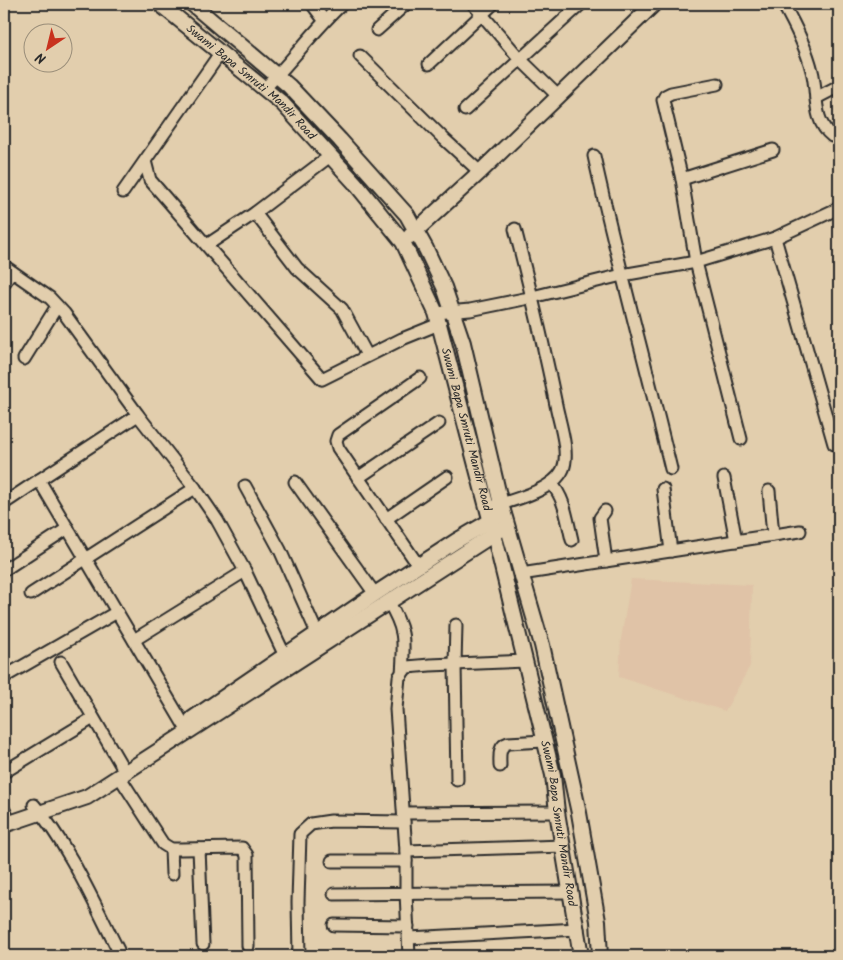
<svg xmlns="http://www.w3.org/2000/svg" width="843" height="960" font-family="Kalam,sans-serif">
	<rect width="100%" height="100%" fill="#e2cead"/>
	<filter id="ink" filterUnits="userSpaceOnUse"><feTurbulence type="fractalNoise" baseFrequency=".02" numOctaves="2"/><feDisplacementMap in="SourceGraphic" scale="10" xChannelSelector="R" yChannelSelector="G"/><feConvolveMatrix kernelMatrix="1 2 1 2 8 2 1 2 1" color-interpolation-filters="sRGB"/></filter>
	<g filter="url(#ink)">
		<path fill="#e0c3a7" d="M631,579L752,585L750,666L725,711L619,677L621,639Z"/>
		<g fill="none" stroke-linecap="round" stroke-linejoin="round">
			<g stroke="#2b2b2b" stroke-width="15">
				<g id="minor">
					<path d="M312,4L324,20"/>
					<path d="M473,4L520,59L558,96"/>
					<path d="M783,4C795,25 806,47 812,71C818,92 812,121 832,136L839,135"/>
					<path d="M377,30L406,4"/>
					<path d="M360,56L444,139L480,172"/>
					<path d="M429,64L493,4"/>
					<path d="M717,84L671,93L665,96L663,100L682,179L696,262L741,439"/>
					<path d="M265,88C292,61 314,30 342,4"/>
					<path d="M816,98L839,86"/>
					<path d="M465,110L581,4"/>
					<path d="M594,156C617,261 646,364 671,469"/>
					<path d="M145,161L150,180L322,379L402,339L439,324"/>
					<path d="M682,179L773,150"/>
					<path d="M123,192L221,52"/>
					<path d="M255,213L297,268L342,309L367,355"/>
					<path d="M775,238L834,444"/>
					<path d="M207,245L255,213L330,156"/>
					<path d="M4,266L50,298L64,313L138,415L195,488L217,520L245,571L285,656"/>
					<path d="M4,283L12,272"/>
					<path d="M436,313L470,310L524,299L622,275L696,262L775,238L839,208"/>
					<path d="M24,359L57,306"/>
					<path d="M138,415L39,480L184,725"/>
					<path d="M358,478L439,423"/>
					<path d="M724,478L736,541"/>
					<path d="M295,482L375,594"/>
					<path d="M551,483C565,498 567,520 572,540"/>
					<path d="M245,486L280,550L317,633"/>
					<path d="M663,489L671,551"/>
					<path d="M769,491L773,535"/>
					<path d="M6,502L39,480"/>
					<path d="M494,506C514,500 554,490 563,469C570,453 559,421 556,405C544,346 530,288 515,229"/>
					<path d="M605,511L600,518L606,561"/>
					<path d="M386,519L447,477"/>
					<path d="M418,565L338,448L336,441L338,435L420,378"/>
					<path d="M4,570L68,528"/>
					<path d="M521,574L800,531"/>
					<path d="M31,594L195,488"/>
					<path d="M388,601C406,631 404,640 402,674"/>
					<path d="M456,625L455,664L457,780"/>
					<path d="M134,640L245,571"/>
					<path d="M61,662L121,765"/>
					<path d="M4,677L117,612"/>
					<path d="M500,766C500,757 498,746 508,743L544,741"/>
					<path d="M4,772L93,718"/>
					<path d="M119,776L163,844L171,849H181L242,848L247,855L248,946"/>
					<path d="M34,805C68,844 94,903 118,950"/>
					<path d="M4,810L6,814"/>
					<path d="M404,813L557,812"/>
					<path d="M171,849L172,874"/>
					<path d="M199,849L203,944"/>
					<path d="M406,851L564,846"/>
					<path d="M332,861H406"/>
					<path d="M334,894L571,892"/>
					<path d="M334,925L408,926"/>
					<path d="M409,938L578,929"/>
					<path d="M299,956L298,902L300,834L311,824L331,821L404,822"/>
					<path d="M409,956L406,893V851L396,709L399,677L407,667L430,665L526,661"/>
				</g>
			</g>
			<g stroke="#2b2b2b" stroke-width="18">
				<g id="tertiary">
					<path id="s1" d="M160,4L282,103L355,183L403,242L436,313L439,324L494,534L553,775L557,812L581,956"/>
					<path d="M192,4L289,86L340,140L407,215L426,249L444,287L463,343L501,504L542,645L579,813L598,921L600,956"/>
					<path d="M410,236L480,172L654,4"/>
					<path d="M192,719L375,594L456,541L497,517"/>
					<path d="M4,825L87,797L500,530"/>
				</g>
			</g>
			<use href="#minor" stroke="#e2cead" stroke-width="11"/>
			<use href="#tertiary" stroke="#e2cead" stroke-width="14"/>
		</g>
	</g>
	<g text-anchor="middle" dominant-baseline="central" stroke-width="5" stroke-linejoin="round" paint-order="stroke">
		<g font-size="12" fill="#2b2b2b" stroke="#e2cead">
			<text stroke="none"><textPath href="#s1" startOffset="120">Swami Bapa Smruti Mandir Road</textPath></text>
			<text stroke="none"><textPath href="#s1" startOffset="540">Swami Bapa Smruti Mandir Road</textPath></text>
			<text stroke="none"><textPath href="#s1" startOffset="945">Swami Bapa Smruti Mandir Road</textPath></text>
		</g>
	</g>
	<rect width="843" height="960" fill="none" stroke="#e2cead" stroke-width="20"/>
	<rect x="10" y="10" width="823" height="940" fill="none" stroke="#2b2b2b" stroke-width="2" filter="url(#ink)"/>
	<g transform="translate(48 48) rotate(215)"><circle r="24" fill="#e2cead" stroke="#998d79"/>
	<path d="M0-4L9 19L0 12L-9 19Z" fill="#c8321e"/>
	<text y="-8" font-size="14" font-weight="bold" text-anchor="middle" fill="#2b2b2b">N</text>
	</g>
</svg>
